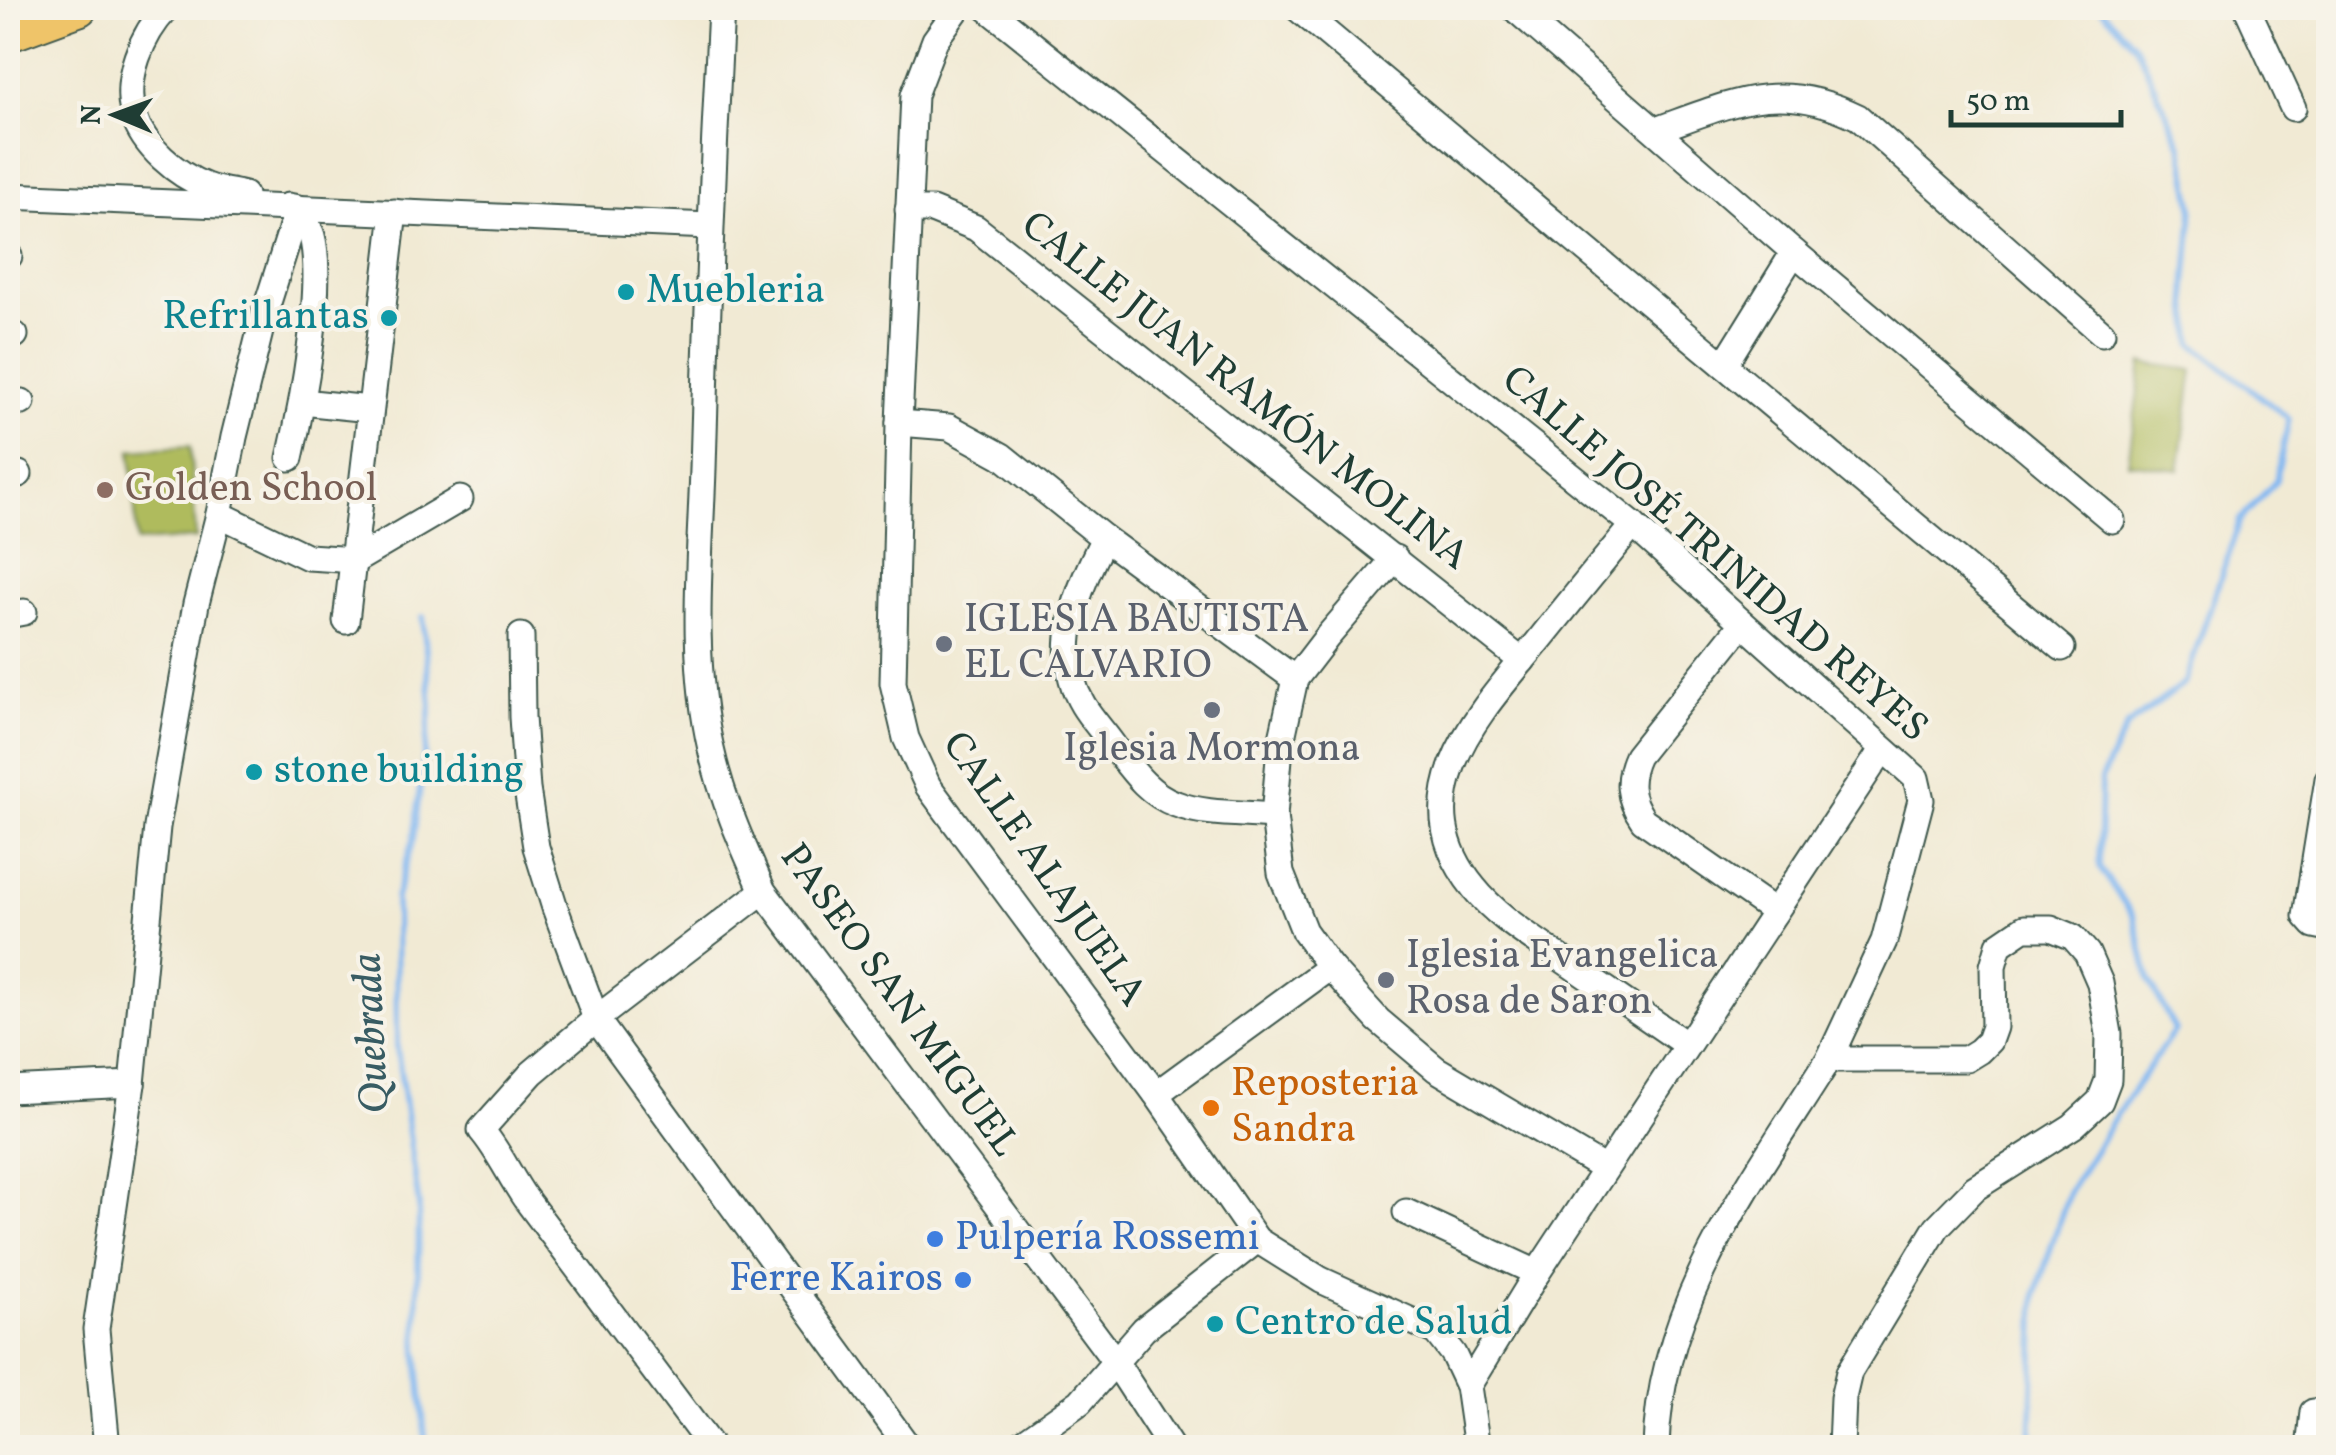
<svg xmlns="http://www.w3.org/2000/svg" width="2336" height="1455" font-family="Vollkorn,serif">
	<rect width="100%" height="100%" fill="#f7f3e8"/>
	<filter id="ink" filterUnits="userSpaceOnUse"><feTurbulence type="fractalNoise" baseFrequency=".01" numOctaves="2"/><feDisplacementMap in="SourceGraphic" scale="20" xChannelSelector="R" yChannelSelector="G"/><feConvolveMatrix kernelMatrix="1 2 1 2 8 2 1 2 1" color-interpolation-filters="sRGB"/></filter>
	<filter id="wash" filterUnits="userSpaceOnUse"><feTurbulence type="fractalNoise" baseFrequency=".0048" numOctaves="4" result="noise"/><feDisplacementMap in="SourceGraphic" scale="40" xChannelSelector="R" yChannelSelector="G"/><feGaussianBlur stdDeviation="2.25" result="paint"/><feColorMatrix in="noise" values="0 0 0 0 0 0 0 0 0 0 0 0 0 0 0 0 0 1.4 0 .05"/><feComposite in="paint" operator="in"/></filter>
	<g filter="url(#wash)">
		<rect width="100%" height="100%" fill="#f1ead4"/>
		<g fill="#afbb5d" stroke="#677c48" stroke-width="2.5">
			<path d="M2142,363L2193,370L2179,470L2128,463Z"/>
			<path d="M190,446L196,538L137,542L131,450Z"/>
		</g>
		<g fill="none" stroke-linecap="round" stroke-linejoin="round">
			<g stroke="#82b8f1" stroke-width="6">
				<path d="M423,617L431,706L413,839L396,898L397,1048L419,1206L417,1349L426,1448"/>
				<path d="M2031,1448L2036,1294L2069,1192L2122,1106L2175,1030L2149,980L2134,917L2099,867L2101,779L2127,726L2185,683L2240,520L2276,481L2289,419L2193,344L2186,288L2193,207L2182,147L2136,46L2100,8"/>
			</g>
		</g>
	</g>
	<g filter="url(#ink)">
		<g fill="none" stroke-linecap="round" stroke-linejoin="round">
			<g stroke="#3e574c" stroke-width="29">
				<g id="minor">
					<path d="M167,8C142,34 123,78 134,116C143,146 177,175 206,186C217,191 232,191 244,195"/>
					<path d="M721,8C713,161 707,315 703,469C700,561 690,658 711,749C722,799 742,844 763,891L1114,1360L1171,1448"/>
					<path d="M958,8L935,40L914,95L899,423L893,683L906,738L928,786L1156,1094L1257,1240L1321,1280L1436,1332L1453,1354L1468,1386L1477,1448"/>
					<path d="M987,8L1633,525L1916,778L1921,800L1884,941L1829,1059H1966L1979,1051L1989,1041L1994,1027L1993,966L1999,945L2024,928H2051L2073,937L2087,953L2100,983L2109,1034L2108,1080L2100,1101L2073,1126L1975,1188L1937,1227L1849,1372L1843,1398L1841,1448"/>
					<path d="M1297,8L2062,648"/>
					<path d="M1514,8L1794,252L2112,520"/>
					<path d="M2247,8L2293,108"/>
					<path d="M1656,130C1732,103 1780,78 1858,117L2102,333"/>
					<path d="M8,196L710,226"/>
					<path d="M288,206L298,208C302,217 310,227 312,236C325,286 302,406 290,458"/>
					<path d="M908,210H932L976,228L1522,661"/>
					<path d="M8,256H9"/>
					<path d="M8,336L15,335"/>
					<path d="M1724,365L1794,252"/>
					<path d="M8,402H22"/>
					<path d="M302,402L370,409"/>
					<path d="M899,423L949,427L1002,456L1104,538L1295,679"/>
					<path d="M8,474H19"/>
					<path d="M219,514L308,557L356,560L460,499"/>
					<path d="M1633,525C1601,564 1569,603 1537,643C1479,713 1399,796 1474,888C1497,917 1531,937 1562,959C1604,988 1645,1016 1687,1045"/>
					<path d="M1104,538C1079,588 1050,650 1083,705C1092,720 1105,733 1115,748C1132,770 1148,794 1176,804C1204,815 1244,813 1274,816"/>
					<path d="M1395,558L1328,636L1295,679L1280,747L1274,816L1281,873L1304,931L1330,967L1378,1020L1436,1069L1605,1169"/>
					<path d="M8,615L24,612"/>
					<path d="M346,621L394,212"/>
					<path d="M1742,624L1637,756C1626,780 1628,798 1643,820L1775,912"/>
					<path d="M521,636L522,717L527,789L536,847L555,908L596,1019L909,1448"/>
					<path d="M2328,779L2306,916L2314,925L2324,927L2328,924"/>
					<path d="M8,1090L132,1084"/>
					<path d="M1156,1094L1330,967"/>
					<path d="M1406,1212L1537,1273"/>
					<path d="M1468,1386L1537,1273L1882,750"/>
					<path d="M107,1448L96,1329L132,1084L157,827L196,604L219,514L234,437L264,315L298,208"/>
					<path d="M712,1448L525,1198C509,1175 499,1151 481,1130L532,1073L596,1019L763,891"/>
					<path d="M1015,1448L1080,1402L1144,1329L1257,1240"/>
					<path d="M1656,1448C1659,1302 1755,1177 1829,1059"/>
					<path d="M2309,1448L2313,1412"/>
				</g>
			</g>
			<g stroke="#3e574c" stroke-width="39">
				<path id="highway" d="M8,34L79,8"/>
			</g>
			<use href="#minor" stroke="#fff" stroke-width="25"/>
			<use href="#highway" stroke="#efc469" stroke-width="35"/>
		</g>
	</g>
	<g fill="#0f9aa8" stroke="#f7f3e8" stroke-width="4">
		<circle cx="626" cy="292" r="10"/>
		<circle cx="389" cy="318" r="10"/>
		<circle cx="254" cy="772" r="10"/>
		<circle cx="1215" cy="1324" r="10"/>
	</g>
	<circle fill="#8d6e63" stroke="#f7f3e8" stroke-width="4" cx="105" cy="490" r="10"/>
	<g fill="#6b7280" stroke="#f7f3e8" stroke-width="4">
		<circle cx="944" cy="644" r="10"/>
		<circle cx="1212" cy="710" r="10"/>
		<circle cx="1386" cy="980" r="10"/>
	</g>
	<circle fill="#e8710a" stroke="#f7f3e8" stroke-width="4" cx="1211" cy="1108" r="10"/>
	<g fill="#3f7fe0" stroke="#f7f3e8" stroke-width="4">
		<circle cx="935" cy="1239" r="10"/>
		<circle cx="963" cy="1280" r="10"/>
	</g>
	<g text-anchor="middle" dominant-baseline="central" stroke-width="8" stroke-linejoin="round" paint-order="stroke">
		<g font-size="40" fill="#0d838f" stroke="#f7f3e8" text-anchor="start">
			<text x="646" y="292">Muebleria</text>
			<text x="369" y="318" text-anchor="end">Refrillantas</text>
			<text x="274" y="772">stone building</text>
			<text x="1235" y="1324">Centro de Salud</text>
		</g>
		<g font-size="40" fill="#1f3d34" stroke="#f7f3e8">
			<text transform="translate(1244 392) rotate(38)">CALLE JUAN RAMÓN MOLINA</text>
			<text transform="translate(1714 555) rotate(41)">CALLE JOSÉ TRINIDAD REYES</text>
			<text transform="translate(1043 870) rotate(55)">CALLE ALAJUELA</text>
			<text transform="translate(898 1001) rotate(54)">PASEO SAN MIGUEL</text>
		</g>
		<g font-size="40" fill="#785e54" stroke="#f7f3e8" text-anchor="start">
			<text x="125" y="490">Golden School</text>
		</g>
		<g font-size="40" fill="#5b616d" stroke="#f7f3e8" text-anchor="start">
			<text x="964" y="621">IGLESIA BAUTISTA<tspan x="964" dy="46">EL CALVARIO</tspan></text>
			<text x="1212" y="750" text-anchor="middle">Iglesia Mormona</text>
			<text x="1406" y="957">Iglesia Evangelica<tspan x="1406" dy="46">Rosa de Saron</tspan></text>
		</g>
		<g font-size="40" fill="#c56008" stroke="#f7f3e8" text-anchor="start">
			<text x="1231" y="1085">Reposteria<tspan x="1231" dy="46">Sandra</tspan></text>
		</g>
		<g font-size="40" fill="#366cbe" stroke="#f7f3e8" text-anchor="start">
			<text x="955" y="1239">Pulpería Rossemi</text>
			<text x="943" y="1280" text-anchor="end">Ferre Kairos</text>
		</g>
		<g font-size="42" font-style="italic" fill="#385c63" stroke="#f7f3e8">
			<text transform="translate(373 1033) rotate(-93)">Quebrada</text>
		</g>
	</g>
	<rect width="2336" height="1455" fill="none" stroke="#f7f3e8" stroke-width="40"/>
	<g transform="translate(115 115) rotate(271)" stroke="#f7f3e8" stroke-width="8" paint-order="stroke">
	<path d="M0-8L18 38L0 25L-18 38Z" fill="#1f3d34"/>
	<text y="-15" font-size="28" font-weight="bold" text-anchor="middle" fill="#1f3d34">N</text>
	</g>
	<path d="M1951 110v15h170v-15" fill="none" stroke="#1f3d34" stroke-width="5"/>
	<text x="1966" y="110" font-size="30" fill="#1f3d34" stroke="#f7f3e8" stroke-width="8" paint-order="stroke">50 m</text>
</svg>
